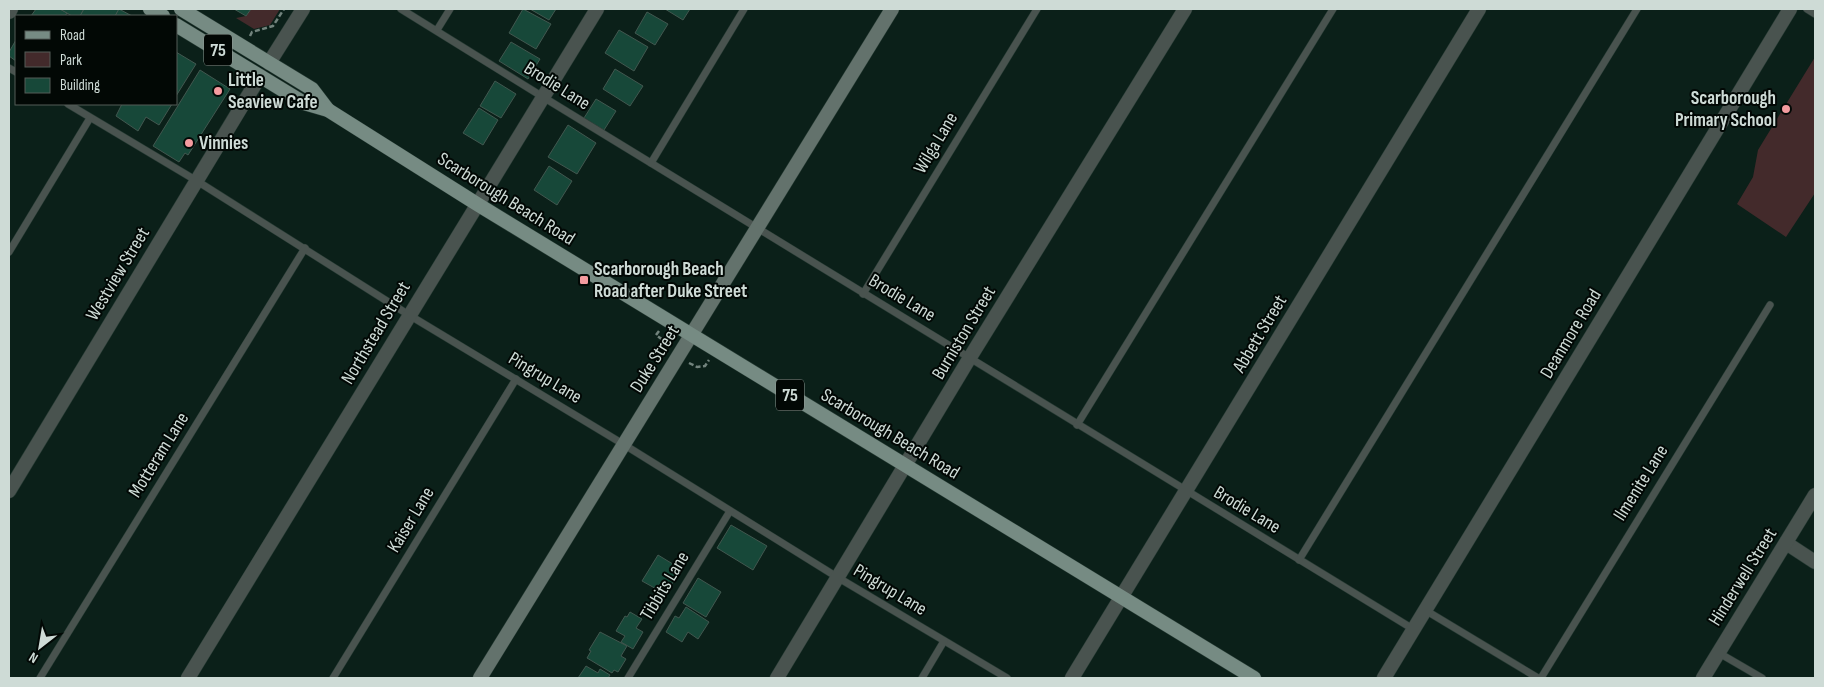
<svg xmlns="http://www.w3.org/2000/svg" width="1824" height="687" font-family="'Sofia Sans Condensed',sans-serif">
	<rect width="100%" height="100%" fill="#0b2019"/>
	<g fill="#432a2b">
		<path d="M251,9H280L270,25L254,29L236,18L246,16Z"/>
		<path d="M1815,57V193L1786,237L1737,204L1753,177L1758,150Z"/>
	</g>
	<g fill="#174839" stroke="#41574f">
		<path d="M36,9H60L67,13L65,16H31Z"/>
		<path d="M60,9H84L80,16H72Z"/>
		<path d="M84,9H119L115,16H80Z"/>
		<path d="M119,9L132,16H115Z"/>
		<path d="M234,9H251L246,16Z"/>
		<path d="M523,9L551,24L536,49L509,33Z"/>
		<path d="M530,9H556L549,20Z"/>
		<path d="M665,9H690L683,20Z"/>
		<path d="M647,12L668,24L655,45L635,33Z"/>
		<path d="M619,30L648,47L634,71L605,53Z"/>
		<path d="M16,40V61L9,56V52Z"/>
		<path d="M511,42L540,59L528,79L499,61Z"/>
		<path d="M176,52L196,64L176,96Z"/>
		<path d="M615,69L643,86L630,106L603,89Z"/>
		<path d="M200,70L230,89L188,155L185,153L179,162L153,146Z"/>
		<path d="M495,81L516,94L501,118L480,106Z"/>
		<path d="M596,99L616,111L604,130L584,118Z"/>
		<path d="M122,104H172L159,125L146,117L138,131L116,116Z"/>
		<path d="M479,108L498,120L483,145L463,133Z"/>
		<path d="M568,125L596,143L577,174L548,157Z"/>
		<path d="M549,166L572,181L557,205L534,190Z"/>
		<path d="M731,525L767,546L753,570L717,548Z"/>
		<path d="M658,555L681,569L672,584L666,581L660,591L642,581Z"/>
		<path d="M698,578L721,592L706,617L683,603Z"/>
		<path d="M686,607L709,622L698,639L688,632L682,642L666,632L675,616L679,618Z"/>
		<path d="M630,612L642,619L636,628L643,632L633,649L621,642L625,636L616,631L625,616L627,617Z"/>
		<path d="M600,632L627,646L621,656L626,659L618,672L614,670L612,673L587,658L591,651L589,650Z"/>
		<path d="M586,666L598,673L600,669L610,675L608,678H578Z"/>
	</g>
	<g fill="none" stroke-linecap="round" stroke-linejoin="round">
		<g stroke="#263a33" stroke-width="8">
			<g id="service">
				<path d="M401,9L543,97L1413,629"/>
				<path d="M1807,9L1815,14"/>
				<path d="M437,30L450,9"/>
				<path d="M9,68L16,72"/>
				<path d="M68,104L197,181L409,315L623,444L837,577L1007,678"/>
				<path d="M651,163L744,9"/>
				<path d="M9,252L90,118"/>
				<path d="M863,294L1037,9"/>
				<path d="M1077,425L1333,9"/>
				<path d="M1299,560L1637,9"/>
				<path d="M1425,610L1538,678"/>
				<path d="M1719,653L1762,678"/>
				<path d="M40,678L305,248"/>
				<path d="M333,678L516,379"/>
				<path d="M628,678L730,511"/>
				<path d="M922,678L944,641"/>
				<path d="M1541,678L1770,305"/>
			</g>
		</g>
		<g stroke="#263a33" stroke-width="15">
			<g id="minor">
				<path d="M9,12L11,9"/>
				<path d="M269,63L303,9"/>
				<path d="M9,491L260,76"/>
				<path d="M1786,543L1815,562"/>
				<path d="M188,678L597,9"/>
				<path d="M777,678L969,359L1185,9"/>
				<path d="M1072,678L1479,9"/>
				<path d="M1384,678L1790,9"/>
				<path d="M1703,678L1815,495"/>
			</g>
		</g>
		<g stroke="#263a33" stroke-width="15">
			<path id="secondary" d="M480,678L892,9"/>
		</g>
		<g stroke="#263a33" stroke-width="15">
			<g id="primary">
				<path d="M150,9L163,16"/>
				<path d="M181,9L312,89L328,110"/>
				<path d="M176,25L304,103L328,110L477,204L1254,678"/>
			</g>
		</g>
		<g stroke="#72837d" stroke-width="2.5" stroke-dasharray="5 2.5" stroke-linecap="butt">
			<path d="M250,36L252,32L273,26L284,9"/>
			<path d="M659,331L656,335L663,340L664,347L667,349"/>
			<path d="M689,363L697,367L705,366L709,360"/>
		</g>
		<use href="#service" stroke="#49534f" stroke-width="7"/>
		<use href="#minor" stroke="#49534f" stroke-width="14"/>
		<use href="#secondary" stroke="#63726c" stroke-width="14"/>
		<use href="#primary" stroke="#768b83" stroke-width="14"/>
	</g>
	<g fill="#f49b9f" stroke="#020805" stroke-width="2">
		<circle cx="218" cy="91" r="5"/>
		<circle cx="1786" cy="109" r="5"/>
		<circle cx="189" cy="143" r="5"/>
		<rect x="579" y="275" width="10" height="10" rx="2.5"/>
	</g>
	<g text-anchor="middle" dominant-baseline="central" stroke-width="4" stroke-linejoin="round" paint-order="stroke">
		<g fill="#020805" stroke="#919c97" stroke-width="1">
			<rect x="204" y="34.5" width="28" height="31" rx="4"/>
			<rect x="776" y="379.5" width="28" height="31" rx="4"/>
		</g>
		<g font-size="18" font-weight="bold" fill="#cedbd6">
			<text x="218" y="50">75</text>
			<text x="790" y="395">75</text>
		</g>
		<g font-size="19" font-weight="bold" fill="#cedbd6" stroke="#020805" text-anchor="start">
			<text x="228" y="80">Little<tspan x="228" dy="22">Seaview Cafe</tspan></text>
			<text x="1776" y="98" text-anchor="end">Scarborough<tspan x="1776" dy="22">Primary School</tspan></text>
			<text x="199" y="143">Vinnies</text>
			<text x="594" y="269">Scarborough Beach<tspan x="594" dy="22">Road after Duke Street</tspan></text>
		</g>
		<g font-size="19" fill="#cedbd6" stroke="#020805">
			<text transform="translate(557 86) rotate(32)">Brodie Lane</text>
			<text transform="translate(936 143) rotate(-59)">Wilga Lane</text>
			<text transform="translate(506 199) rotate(32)">Scarborough Beach Road</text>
			<text transform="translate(118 274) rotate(-59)">Westview Street</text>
			<text transform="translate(902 298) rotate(31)">Brodie Lane</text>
			<text transform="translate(376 333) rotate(-59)">Northstead Street</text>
			<text transform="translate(964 333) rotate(-59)">Burniston Street</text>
			<text transform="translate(1260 334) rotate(-59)">Abbett Street</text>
			<text transform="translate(1571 334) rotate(-59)">Deanmore Road</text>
			<text transform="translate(655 359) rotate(-58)">Duke Street</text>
			<text transform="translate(545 378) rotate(31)">Pingrup Lane</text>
			<text transform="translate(890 434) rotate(31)">Scarborough Beach Road</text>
			<text transform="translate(159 455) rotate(-58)">Motteram Lane</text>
			<text transform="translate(1641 483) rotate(-58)">Ilmenite Lane</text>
			<text transform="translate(1247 510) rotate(31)">Brodie Lane</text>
			<text transform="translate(411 520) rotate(-59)">Kaiser Lane</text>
			<text transform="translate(1743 577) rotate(-58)">Hinderwell Street</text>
			<text transform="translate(665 586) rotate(-59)">Tibbits Lane</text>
			<text transform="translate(890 590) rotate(31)">Pingrup Lane</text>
		</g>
	</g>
	<rect width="1824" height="687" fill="none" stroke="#cedbd6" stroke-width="20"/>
	<rect x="15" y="15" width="162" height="90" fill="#020805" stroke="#545c59"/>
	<rect x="25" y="31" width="25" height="8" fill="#768b83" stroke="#545c59"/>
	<text x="60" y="40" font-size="15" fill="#cedbd6">Road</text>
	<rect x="25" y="52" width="25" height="15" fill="#432a2b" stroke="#545c59"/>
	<text x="60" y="65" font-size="15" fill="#cedbd6">Park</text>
	<rect x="25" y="78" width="25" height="15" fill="#174839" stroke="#545c59"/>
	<text x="60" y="90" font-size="15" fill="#cedbd6">Building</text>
	<g transform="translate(40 647) rotate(211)" stroke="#020805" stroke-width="4" paint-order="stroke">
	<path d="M0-4L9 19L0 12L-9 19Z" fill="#cedbd6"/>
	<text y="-8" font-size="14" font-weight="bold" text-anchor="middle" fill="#cedbd6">N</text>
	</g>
</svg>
